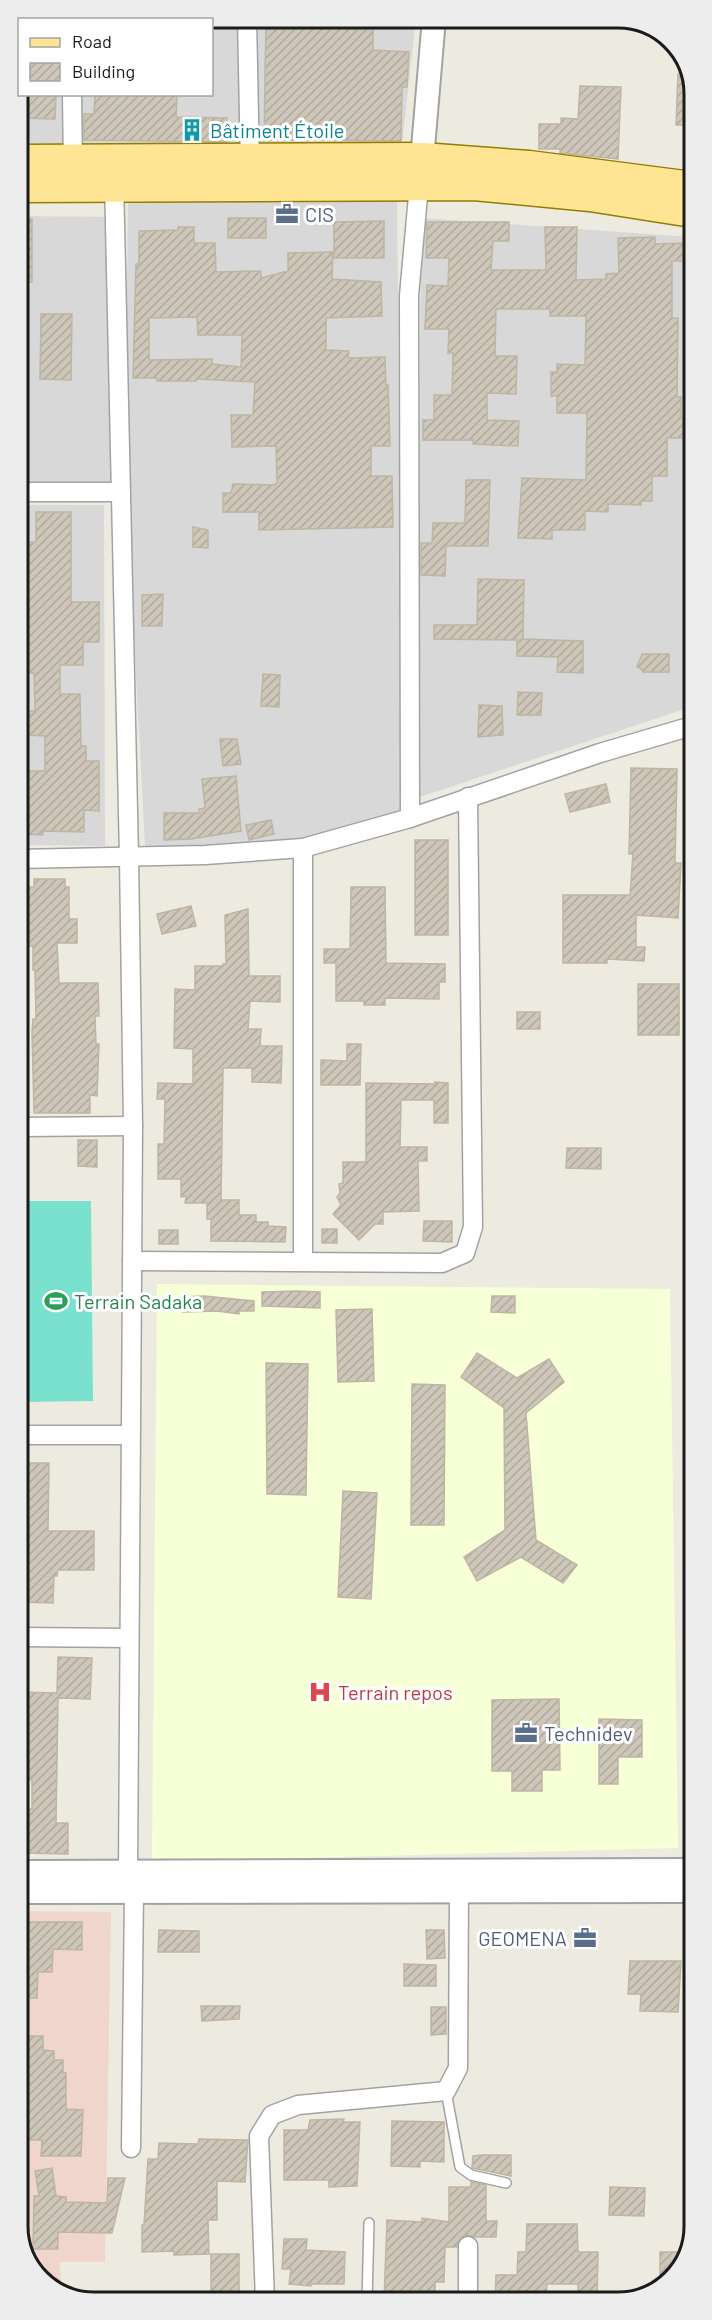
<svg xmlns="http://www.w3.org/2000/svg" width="712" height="2320" font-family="Barlow,sans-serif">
	<defs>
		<pattern id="building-hatch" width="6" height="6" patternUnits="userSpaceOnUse" patternTransform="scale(1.5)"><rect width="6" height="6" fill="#cdc6b9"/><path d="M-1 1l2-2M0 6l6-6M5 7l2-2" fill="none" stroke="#afaa9e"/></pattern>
	</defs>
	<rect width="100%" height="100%" fill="#edebe0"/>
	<g fill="#d9d8d8">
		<path d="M94,18H416L400,164L18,159L19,86L20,94H212V20L90,19Z"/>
		<path d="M397,193L403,813L278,852L146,864L125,470L128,196Z"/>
		<path d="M18,216L120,217L112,489L19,492Z"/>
		<path d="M421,218L691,237L688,708L417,798Z"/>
		<path d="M19,505H104L105,846L19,845Z"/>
	</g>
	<path fill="#f0d5cd" d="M20,1911L111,1912L105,2262H60L61,2290L44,2283L21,2245Z"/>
	<path fill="#f7ffd7" d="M157,1284L670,1289L678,1848L152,1862Z"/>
	<path fill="#79e1cd" d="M19,1201H91L93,1401L20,1402Z"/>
	<g fill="url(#building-hatch)" stroke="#bfb5a2" stroke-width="1.5" fill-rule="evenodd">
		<path d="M266,18H373V50L409,52L407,87H402L401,141L264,140Z"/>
		<path d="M678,74L692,75V125H676Z"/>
		<path d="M580,86L621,87L618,159L560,153V149H539V124H561V118L578,119Z"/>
		<path d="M18,94H56L55,119L18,118Z"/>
		<path d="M95,94L177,95L176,117L227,118V142L84,140V114H94Z"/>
		<rect x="228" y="218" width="38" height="20"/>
		<path d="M18,219H32V282L18,283Z"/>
		<path d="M384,221V258H334V222Z"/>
		<path d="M427,222H509V241H493L491,270H546L545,227H577L576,280L606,279V274L619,273L618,238L655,237V244L685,243V261H672V318H678L677,397H681V418H686V438H667V476H652V501H641V505L608,504V512L585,511V530H552V539L518,538L522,478L586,480L587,413H557V396H551V372H557V364L585,365L586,316H550V309H496L495,356H517L516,394L487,393V420L519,421L518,446L473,444V440H423V420H434V395H452L453,353H448L449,329H425L427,285L448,286L449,258H426Z"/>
		<path d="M178,227H194V243H215L216,272L261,271V278L288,271V253L333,252L332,279L381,282L382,316L326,318V350L349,351L348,358L385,357L386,385H388L390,446H371V476H392L393,527L259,530V512H223V493H231L233,484L275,485L277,482L276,446L232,447L231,415H253L255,382L196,379V381H157V378H133L136,264H139V231L178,230ZM197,317L198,335H242L241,367L212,364V359L149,360V318Z"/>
		<path d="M41,314H72L71,380L40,379Z"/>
		<path d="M466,480H490L488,546H446L445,576L421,575V543H432L433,523H465Z"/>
		<path d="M36,512H71V602H99V642H83V665H60V694H80L81,746H86V761H99V811L84,810V832L43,831V835L22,834V796H19V771H45V736L26,735V711H35L34,673H19V542H36Z"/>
		<path d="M193,527L208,530V548L193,547Z"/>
		<path d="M478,579L524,580L523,639L583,641V673L557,672L558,657L517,656V640L434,639V625H477Z"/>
		<path d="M163,594L162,626H142V595Z"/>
		<path d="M642,654H669V672H643L640,668L637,667Z"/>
		<path d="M263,674L280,675L279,707L261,706Z"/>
		<path d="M518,692L542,693L541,715H517Z"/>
		<path d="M479,705L502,706L503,735L478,737Z"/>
		<path d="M220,739H237L241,764L223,766Z"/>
		<path d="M631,768L677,769L675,863H681L678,918L636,915V947H645L644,961L607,959V963H563V895H630L633,854H629Z"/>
		<path d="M236,776L241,831L191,839L164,840V813H200L199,809L205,808L202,779Z"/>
		<path d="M606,784L610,802L570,812L565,794Z"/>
		<path d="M271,820L274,834L249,840L246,825Z"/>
		<rect x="415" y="840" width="33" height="95"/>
		<path d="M34,879H65V887H69V919H77V943H57L59,983H98L99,1016H95L96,1044H99L97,1096L90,1095V1113H34L32,1032L33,1019H36L35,970H33V946H19V887H34Z"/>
		<path d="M351,887H385L386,963L445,964V982H439V999L385,998V1005H364V1001H336V963H324V949H350Z"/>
		<path d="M191,906L196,926L162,934L157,914Z"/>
		<path d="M248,909L249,976H280V1002L250,1001L248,1029H261L260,1046H282L281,1083L252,1082V1068H223L221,1200H239V1215H256V1222H268V1226L286,1227L285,1242L211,1241V1219H207V1203H185L186,1196L181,1197V1179H158V1144H164L165,1099H157L158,1083L193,1084V1049L174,1048L175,989L195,990V966H223V964H226L225,915Z"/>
		<rect x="638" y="984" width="41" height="51"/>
		<rect x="517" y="1012" width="23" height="17"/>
		<path d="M347,1044H361L360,1085H321V1060L347,1061Z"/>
		<path d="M435,1082L448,1083V1123H434V1100H401L400,1147H427V1161H418L419,1211L383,1212V1224H375L359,1240L333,1214L341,1205L337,1197L340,1193L339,1184L343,1183V1162H366V1083L434,1084Z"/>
		<path d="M78,1140H97V1167L78,1166Z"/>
		<path d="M567,1148H601V1169L566,1168Z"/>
		<path d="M424,1221H452V1242L423,1241Z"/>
		<rect x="322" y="1229" width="15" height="14"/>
		<rect x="159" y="1230" width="19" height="14"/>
		<path d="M297,1291L320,1292V1308L262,1306V1292Z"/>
		<path d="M204,1296L254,1301V1311H239V1314L217,1311L183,1312V1297Z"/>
		<path d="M492,1296H515V1313L491,1312Z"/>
		<path d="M372,1309L374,1381L338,1382L336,1310Z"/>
		<path d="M477,1353L517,1378L549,1359L564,1382L526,1413L536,1540L577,1565L563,1583L521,1557L477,1581L464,1557L505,1530L504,1408L461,1377Z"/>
		<path d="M266,1363L308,1364L306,1495L267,1494Z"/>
		<path d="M412,1384L445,1385L444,1525H411Z"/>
		<path d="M20,1463H49L48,1531H94V1570H58L57,1576H54L53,1603L20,1602Z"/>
		<path d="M343,1491L377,1493L371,1599L338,1597Z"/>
		<path d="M58,1657L92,1658L90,1699L58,1698L56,1823H68V1854L20,1853V1830H23L24,1809H32V1780H20V1692L57,1693Z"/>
		<path d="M559,1699L560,1770H542V1791H512V1771H492V1700Z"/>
		<path d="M599,1719L642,1720V1757H618V1784H599Z"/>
		<path d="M22,1922H82V1950L53,1949L52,1972H38L37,1998H20Z"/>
		<path d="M159,1930L199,1931V1952H158Z"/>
		<path d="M426,1930H444L445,1958L427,1959Z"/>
		<path d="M630,1961H681L678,2012L640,2011L641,1994H628Z"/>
		<path d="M404,1964L436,1965V1986H404Z"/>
		<path d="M201,2006H240L239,2019L202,2021Z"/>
		<path d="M431,2007H446V2034L431,2035Z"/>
		<path d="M20,2036H43V2050L54,2051V2060H63V2073H66V2109L83,2110L81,2156H41L42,2140H20Z"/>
		<path d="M344,2119L343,2122H360L357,2186L329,2187V2180H284V2130H308L310,2120Z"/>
		<path d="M392,2121L444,2122V2162L420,2161V2167L391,2166Z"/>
		<path d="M199,2139L248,2140L245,2182L217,2181V2220H208L209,2254L174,2255V2251L142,2252V2225H144L148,2159H158L159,2143L198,2144Z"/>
		<path d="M482,2155H511V2176L472,2168L473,2156Z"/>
		<path d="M52,2168L56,2196L66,2197V2202L107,2203L108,2178H125L112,2233L58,2232V2249H33L34,2196H39L35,2171Z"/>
		<path d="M471,2182L486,2185V2221H497L496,2237H475L467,2235L461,2237L457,2247H445L444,2282H435V2300L384,2301L387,2220L422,2222V2218L449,2222V2187H471Z"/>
		<path d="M610,2187L645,2188L644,2216L609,2215Z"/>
		<path d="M527,2224H577L578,2252H598L597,2300H578V2284H547L546,2300H495L496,2275H517L518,2252H526Z"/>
		<path d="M284,2239H307L306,2250L345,2252L344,2284H311V2286L289,2284L291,2269H282Z"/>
		<path d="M660,2252H679L678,2273L660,2285Z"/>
		<rect x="211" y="2254" width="28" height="47"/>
	</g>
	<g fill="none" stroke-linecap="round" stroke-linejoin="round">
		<g stroke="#a2a2a2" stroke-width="12">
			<g id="service">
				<path d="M446,2091L460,2167L471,2175L506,2183"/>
				<path d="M367,2301L369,2223"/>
			</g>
		</g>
		<g stroke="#a2a2a2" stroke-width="21">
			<g id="minor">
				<path d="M247,18L250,166"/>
				<path d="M72,94L73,168"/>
				<path d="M114,179L129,857L133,1126L128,1872"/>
				<path d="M19,492H120"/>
				<path d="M410,818L409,296L419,185"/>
				<path d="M19,859L205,855L303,848L410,818L600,753L692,726"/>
				<path d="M19,1127L133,1126"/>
				<path d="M303,1260V848"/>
				<path d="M132,1261L442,1263L465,1253L473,1227L468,797"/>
				<path d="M20,1435H130"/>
				<path d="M20,1637L129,1638"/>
				<path d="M131,2148L134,1892"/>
				<path d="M468,2300V2246"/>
				<path d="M265,2301L259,2136L272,2115L298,2105L446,2091L458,2068L459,1891"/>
			</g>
		</g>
		<g stroke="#a2a2a2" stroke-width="26">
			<g id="tertiary">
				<path d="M421,172L434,18"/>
				<path d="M20,1872L694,1870"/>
				<path d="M20,1892L694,1891"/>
			</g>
		</g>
		<g stroke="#927e00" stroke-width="33">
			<g id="primary">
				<path d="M18,160L422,158L529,166L692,187"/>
				<path d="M18,187L474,185L590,196L692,212"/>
			</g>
		</g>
		<use href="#service" stroke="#fff" stroke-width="9"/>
		<use href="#minor" stroke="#fff" stroke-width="18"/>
		<use href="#tertiary" stroke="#fff" stroke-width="22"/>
		<use href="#primary" stroke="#ffe593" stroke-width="30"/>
	</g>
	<defs>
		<g id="building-bare" transform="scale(1.8)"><path d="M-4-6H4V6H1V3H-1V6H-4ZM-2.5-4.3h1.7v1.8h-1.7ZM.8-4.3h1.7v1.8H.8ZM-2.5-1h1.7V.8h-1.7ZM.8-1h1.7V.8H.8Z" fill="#0f9aa8" stroke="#fff" stroke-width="2.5" paint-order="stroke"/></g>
		<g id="office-bare" transform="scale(1.8)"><path d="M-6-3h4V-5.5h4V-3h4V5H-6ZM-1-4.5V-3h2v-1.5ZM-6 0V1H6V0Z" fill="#5c6f8a" stroke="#fff" stroke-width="2.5" paint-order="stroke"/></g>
		<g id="stadium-bare" transform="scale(1.8)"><path d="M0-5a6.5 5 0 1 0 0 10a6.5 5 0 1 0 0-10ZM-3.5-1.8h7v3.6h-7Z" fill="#2e9e5b" stroke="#fff" stroke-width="2.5" paint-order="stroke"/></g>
		<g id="hospital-bare" transform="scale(1.8)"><path d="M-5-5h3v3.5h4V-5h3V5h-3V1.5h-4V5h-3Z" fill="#e0444e" stroke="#fff" stroke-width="2.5" paint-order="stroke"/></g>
	</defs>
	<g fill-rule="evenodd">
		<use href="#building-bare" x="192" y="130"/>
		<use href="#office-bare" x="287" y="214"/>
		<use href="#stadium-bare" x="56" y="1301"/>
		<use href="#hospital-bare" x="320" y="1692"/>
		<use href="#office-bare" x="526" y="1733"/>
		<use href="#office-bare" x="585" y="1938"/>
	</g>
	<g text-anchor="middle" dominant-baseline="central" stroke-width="6" stroke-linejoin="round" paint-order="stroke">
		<g font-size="20" fill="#0d838f" stroke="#fff" text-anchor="start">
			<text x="210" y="130">Bâtiment Étoile</text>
		</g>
		<g font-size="20" fill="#4e5e75" stroke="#fff" text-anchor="start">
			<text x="305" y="214">CIS</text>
			<text x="544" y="1733">Technidev</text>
			<text x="567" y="1938" text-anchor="end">GEOMENA</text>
		</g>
		<g font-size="20" fill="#27864d" stroke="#fff" text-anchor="start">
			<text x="74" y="1301">Terrain Sadaka</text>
		</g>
		<g font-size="20" fill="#be3a42" stroke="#fff" text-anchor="start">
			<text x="338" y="1692">Terrain repos</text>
		</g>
	</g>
	<path d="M0 0H712V2320H0ZM94 28H618A66 66 0 0 1 684 94V2226A66 66 0 0 1 618 2292H94A66 66 0 0 1 28 2226V94A66 66 0 0 1 94 28Z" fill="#ededed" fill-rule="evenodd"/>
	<path fill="none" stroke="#1b1b1b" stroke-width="3" d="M94 28H618A66 66 0 0 1 684 94V2226A66 66 0 0 1 618 2292H94A66 66 0 0 1 28 2226V94A66 66 0 0 1 94 28Z"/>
	<rect x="18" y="18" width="195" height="78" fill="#ffffff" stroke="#a4a4a4" stroke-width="1.5"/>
	<rect x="30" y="38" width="30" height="9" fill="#ffe593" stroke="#a4a4a4" stroke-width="1.5"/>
	<text x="72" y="48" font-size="18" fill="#1b1b1b">Road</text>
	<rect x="30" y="63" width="30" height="18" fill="url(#building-hatch)" stroke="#a4a4a4" stroke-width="1.5"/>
	<text x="72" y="78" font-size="18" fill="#1b1b1b">Building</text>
</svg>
